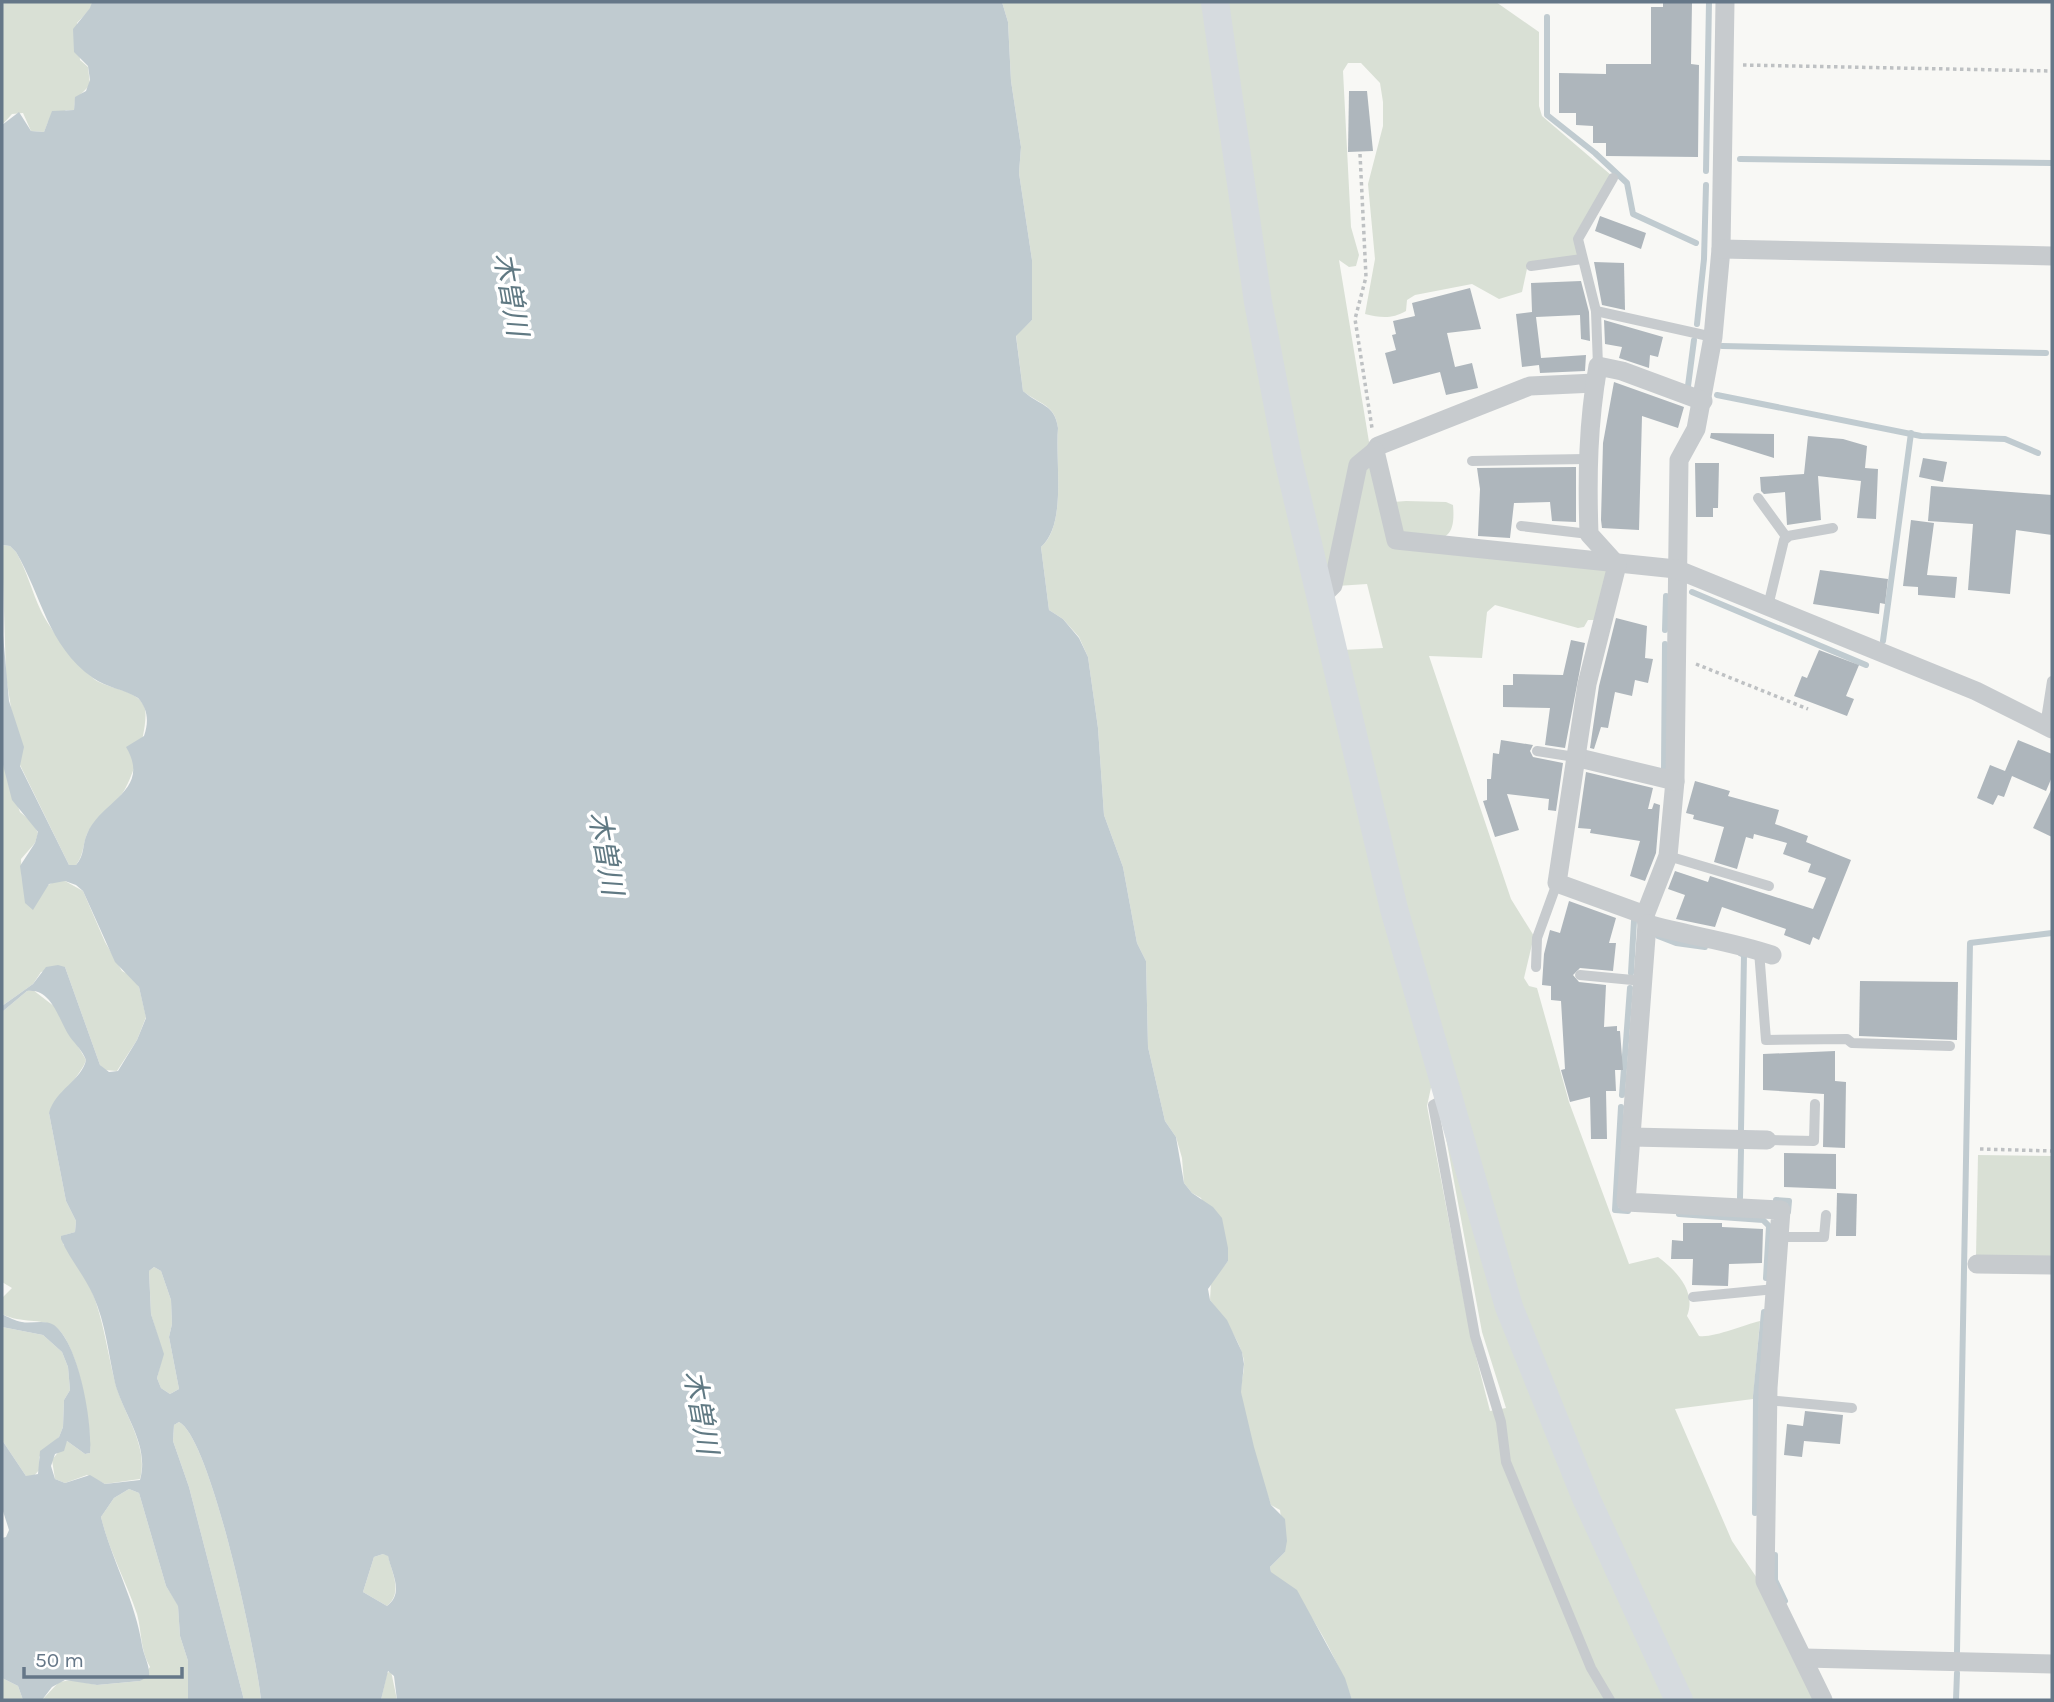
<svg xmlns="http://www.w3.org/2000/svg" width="2054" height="1702" font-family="Karla,'Noto Sans JP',sans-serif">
	<rect width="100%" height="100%" fill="#f8f8f5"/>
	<g fill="#d9e0d5">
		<path d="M2,2H92L91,8L77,23L80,60L88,67L90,85L75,100L74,110H66L48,122L44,132L31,131L23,113L12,114L2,125Z"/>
		<path d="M1002,2H1207L1432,1083L1427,1106L1471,1337L1490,1411L1506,1408L1482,1332L1443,1122L1669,1700H1352C1340,1664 1304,1592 1271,1573L1270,1567L1285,1552L1280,1510L1271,1505C1259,1470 1246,1431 1241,1394C1240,1383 1245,1372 1244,1361C1241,1341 1222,1316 1210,1300L1211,1282L1228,1261L1201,1198L1192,1193L1184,1183L1182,1158L1176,1137L1165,1121L1148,1047L1146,961L1137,943L1123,867L1104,815L1098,728L1088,657L1079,637L1063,619L1049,610L1041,547C1067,525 1055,462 1058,428C1055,404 1040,405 1023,391L1016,335L1032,320V260L1019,173L1021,147L1011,81L1008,22Z"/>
		<path d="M1225,2H1496L1539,32V106L1542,116L1611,175L1576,233L1579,257L1528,264L1522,292L1499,299L1472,284L1415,295L1407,300L1406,311C1392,319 1381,318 1365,314L1375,259L1368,184L1383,126V102L1380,83L1361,63H1348L1343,71L1351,227L1359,255L1356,266L1349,267L1339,260L1370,448L1330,583L1289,420Z"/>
		<path d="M1373,467L1394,547L1609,569L1597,620H1588L1584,627L1578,628L1495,605L1487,612L1482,658L1429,656L1511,899L1534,936L1524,978L1529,986L1537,988L1569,1102L1629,1264L1658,1257C1676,1270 1697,1292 1687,1316L1699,1336C1714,1338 1743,1325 1760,1321L1753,1399L1675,1409L1732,1541L1763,1587L1815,1700H1691L1602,1507L1523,1314L1460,1115L1342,650L1383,648L1367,584L1337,586L1361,470Z"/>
		<path d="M1406,501L1446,502L1453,505C1457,550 1434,538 1400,535L1393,502Z"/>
		<path d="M2,545L10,546L16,552C27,571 32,592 41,611C48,627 80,668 94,679C109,690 135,688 144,706C151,720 132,783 121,795C110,808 98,816 89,830C82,842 85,854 76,865H69L20,765L6,676Z"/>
		<path d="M2,761L20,812L33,823L38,833L35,843L21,859L22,881L40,895L44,887L56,881H65L83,891L105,942L122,971L131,976L139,987L146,1017L137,1040L117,1071L104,1070L100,1065L65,967L41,972L33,984L2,1006Z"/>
		<path d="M33,990L55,1007L86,1060C84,1070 57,1101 49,1113L66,1201L76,1221L75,1232L65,1235L63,1244C101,1289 102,1329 115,1382C123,1414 149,1445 140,1479L105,1484L87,1475L65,1483L55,1479L52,1460L67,1441L85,1454L90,1453C92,1427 78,1339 54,1326C41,1318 22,1324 2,1314V1298L12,1288L2,1282V1012L27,991Z"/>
		<path d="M1978,1155L2052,1156V1258L1976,1256Z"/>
		<path d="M154,1267L161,1271L171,1300L172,1324L169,1337L179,1389L170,1394L161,1388L157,1378L163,1354L151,1314L149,1271Z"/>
		<path d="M2,1327L43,1335L62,1352L68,1367L70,1390L64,1400L63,1427L59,1437L39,1457L40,1469L32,1478L26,1476L2,1440Z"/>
		<path d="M179,1422C211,1438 257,1657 261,1700H244L189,1487L173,1441L174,1425Z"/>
		<path d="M129,1489L139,1493L166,1586L178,1605L180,1636L188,1661V1700H42L59,1682L72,1680L97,1685L140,1681L150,1667C140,1650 142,1632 137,1614C126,1581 109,1551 101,1517L114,1498Z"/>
		<path d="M383,1554L388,1555C391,1572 404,1592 387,1606L363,1592L374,1557Z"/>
		<path d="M391,1671L397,1700H381L387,1673Z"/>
		<path d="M2,1678L18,1686L23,1700H2Z"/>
	</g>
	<path fill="#c0cbd0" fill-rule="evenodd" d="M92,2H1002L1008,22L1011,81L1021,147L1019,173L1032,260V320L1016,336L1023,391C1040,406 1055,404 1058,428C1055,463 1067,524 1041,547L1049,610L1063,619L1079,638L1088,657L1098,728L1104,815L1123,867L1137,943L1146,961L1148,1047L1165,1121L1176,1137L1184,1183L1192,1193L1213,1207L1222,1218L1228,1248V1261L1208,1289L1210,1300L1227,1320L1242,1352L1244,1364L1241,1392L1254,1447L1271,1505L1285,1519L1287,1541L1285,1552L1270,1567L1271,1572L1297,1590L1345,1678L1352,1700H397L394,1676L388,1671L381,1700H261C257,1657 211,1438 179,1422L174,1425L173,1441L189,1487L244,1700H188V1661L180,1636L178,1606L166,1586L139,1493L129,1489L114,1498L101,1517C112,1561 135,1600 142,1645C144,1657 150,1665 149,1676L140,1681L97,1685L65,1680L52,1687L42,1700H23L18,1686L2,1678V1538L6,1537L9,1530L2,1508V1440L26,1476L38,1474L40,1451L59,1437L63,1427L64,1400L70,1390L68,1367L62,1352L43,1335L2,1327V1314C8,1317 15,1321 22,1322C32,1324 44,1319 54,1325C79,1343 93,1424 90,1453L85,1454L67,1441L64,1451L55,1454L51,1466L55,1479L65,1483L90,1475L105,1484L140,1480C150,1445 123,1414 115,1383C108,1353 106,1324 93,1295C84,1275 69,1258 61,1239V1236L75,1232L76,1221L66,1201L49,1113C55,1090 82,1080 86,1060C82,1050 76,1045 70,1037C59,1022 53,988 27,991L2,1012V1006L33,984L46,967L58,965L65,967L100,1065L109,1072L118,1071L137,1040L146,1018L139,987L115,962L83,891L76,885L65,881L49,884L33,910L25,903L20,866L35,843L38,832L12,800L2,761V624L9,701L24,747L20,766L69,865H76C85,855 82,845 87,834C101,800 152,791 126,747L144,736C149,722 148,709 138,698C124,689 107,688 93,678C47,645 42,596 16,552L10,546L2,545V125L19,112L31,131L44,132L52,111L74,110L75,97L86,91L90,80L88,66L74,52L73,29L90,8ZM154,1267L161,1271L171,1300L172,1324L169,1337L179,1389L170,1394L161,1388L157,1378L164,1354L151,1314L149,1271ZM383,1554L388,1556C391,1572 405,1593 387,1606L363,1592L374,1557Z"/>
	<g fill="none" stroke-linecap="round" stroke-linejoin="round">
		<g stroke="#c0cbd0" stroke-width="6">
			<path d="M1547,17V115L1595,153L1627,183L1633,214L1696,243"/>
			<path d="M1740,159L2052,163"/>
			<path d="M1706,171L1709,2"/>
			<path d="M1697,324L1704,259L1706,185"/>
			<path d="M1722,346L2046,353"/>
			<path d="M1688,386L1694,340"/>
			<path d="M1717,395L1921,436L2005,439L2038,453"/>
			<path d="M1692,592L1866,665"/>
			<path d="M1665,630L1666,596"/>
			<path d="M1883,641L1911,433"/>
			<path d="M1664,770L1665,644"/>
			<path d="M1658,936L1676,943L1705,947"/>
			<path d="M1740,953L1744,955L1741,1130"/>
			<path d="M1631,973L1634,921"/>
			<path d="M1622,1095L1630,988"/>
			<path d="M1621,1107L1615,1210L1628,1211"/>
			<path d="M1740,1198L1741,1150"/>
			<path d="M1776,1200L1789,1201L1788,1212"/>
			<path d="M1679,1214L1763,1220L1769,1226L1766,1278"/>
			<path d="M1755,1513L1756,1396L1764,1312"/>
			<path d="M1775,1555V1580L1785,1601"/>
			<path d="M1957,1652L1970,943L2052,933"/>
			<path d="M1956,1700L1957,1673"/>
		</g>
	</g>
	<g fill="#aeb6bc">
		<path d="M1663,2H1692L1691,64L1699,65L1698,157L1606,156V143H1593V126L1576,125V113H1559V73L1606,74V64H1651V7H1663Z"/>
		<path d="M1349,91H1367L1373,151L1348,152Z"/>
		<path d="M1600,216L1646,233L1641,249L1595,231Z"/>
		<path d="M1594,262L1624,263L1625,310L1602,305Z"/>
		<path d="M1581,281L1589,312L1590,341L1581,339L1580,315L1536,317L1541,358L1586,355L1585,371L1540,373L1539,365L1522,367L1516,314L1532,312L1531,283Z"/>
		<path d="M1470,288L1481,329L1447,333L1455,367L1472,363L1478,388L1446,395L1440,372L1393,384L1385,353L1396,350L1392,335L1396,334L1393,321L1415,316L1412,303Z"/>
		<path d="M1604,320L1663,337L1658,357L1650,355L1649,368L1619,358L1622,347L1605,344Z"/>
		<path d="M1614,382L1684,407L1678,428L1642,416L1639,530L1602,528L1601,520L1603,443Z"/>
		<path d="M1711,433L1774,434V458L1710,438Z"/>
		<path d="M1808,436L1843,439L1867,446L1865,468L1878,469L1876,519L1857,518L1861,481L1818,476L1821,520L1787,525L1785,492L1764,494L1761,491L1760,477L1804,474Z"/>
		<path d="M1923,458L1947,462L1943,482L1919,477Z"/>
		<path d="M1695,463H1719L1718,508H1713V517H1696Z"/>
		<path d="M1576,467V522L1552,521L1550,502L1514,503L1510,538L1478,536L1480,489L1477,468Z"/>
		<path d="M1931,486L2052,495V535L2016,530L2010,594L1968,590L1973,524L1928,521Z"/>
		<path d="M1911,520L1934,523L1927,575L1957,577L1955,598L1918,595V587L1903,586Z"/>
		<path d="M1820,570L1888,579L1885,604L1880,603L1879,614L1813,604Z"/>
		<path d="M1616,618L1647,626L1645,658L1653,659L1648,683L1635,680L1632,696L1615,692L1608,728L1601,727L1594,749L1590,748L1599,686Z"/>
		<path d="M1571,640L1585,643L1565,748L1545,745L1550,708L1503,707V685H1513V674L1563,675Z"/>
		<path d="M1819,650L1859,665L1846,696L1854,699L1847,716L1794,696L1802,676L1807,678Z"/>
		<path d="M1501,740L1533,745L1530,751L1533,757L1563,763L1556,811L1548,810L1549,799L1507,794L1519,830L1495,837L1483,801L1487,800V779H1491L1493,753L1499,754Z"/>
		<path d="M2018,740L2052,754V777L2046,791L2012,776L2004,797L1998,795L1993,805L1977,798L1990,765L2005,771Z"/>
		<path d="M1586,772L1653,788L1648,809H1652L1654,803L1660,805L1656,853L1645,881L1630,876L1640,841L1590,833L1591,829L1578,828Z"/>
		<path d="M1695,781L1730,791L1728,796L1779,810L1775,824L1808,836L1806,842L1851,860L1819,940L1813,937L1810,945L1784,935L1786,929L1722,907L1715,927L1676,919L1685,895L1668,889L1675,871L1708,882L1710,876L1813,909L1826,878L1808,872L1811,864L1783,854L1787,843L1754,834L1753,839L1746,837L1737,869L1714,862L1724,827L1693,819L1694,815L1686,813Z"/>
		<path d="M2052,788V837L2033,828Z"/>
		<path d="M1569,901L1616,918L1609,943H1616L1613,971L1580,968L1573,975L1579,982L1606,985L1604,1027L1617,1026V1031H1620L1623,1070H1615L1616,1091H1606L1607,1139H1591L1590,1097L1570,1102L1561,1070L1565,1069L1561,1001L1551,1000V986L1542,985L1544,954L1550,930L1560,933Z"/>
		<path d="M1860,981L1958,982L1957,1040L1859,1036Z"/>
		<path d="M1835,1051V1081L1846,1082L1845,1148L1823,1147L1824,1094L1763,1090V1054Z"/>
		<path d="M1784,1153L1836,1154V1189L1784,1187Z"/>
		<path d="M1837,1193L1857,1194L1856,1236H1836Z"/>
		<path d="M1683,1223H1722V1227L1763,1229L1762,1263L1729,1264L1728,1286L1692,1285L1693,1259H1671L1672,1240L1683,1241Z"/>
		<path d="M1805,1411L1843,1415L1840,1444L1804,1441L1802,1457L1784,1455L1787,1424L1803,1426Z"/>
	</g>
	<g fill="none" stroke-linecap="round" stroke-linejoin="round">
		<g stroke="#bec1c3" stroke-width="3.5" stroke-dasharray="3.5 3.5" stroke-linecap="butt">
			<path d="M1743,65L2052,71"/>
			<path d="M1360,154L1366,277L1355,319L1372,428"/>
			<path d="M1696,664L1808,709"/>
			<path d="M1980,1149L2052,1151"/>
		</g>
		<g stroke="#c7cbce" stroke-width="10">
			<path d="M1531,266L1582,259"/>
			<path d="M1596,311L1713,337"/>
			<path d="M1598,366L1596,311L1578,239L1613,178"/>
			<path d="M1472,461L1586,459"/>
			<path d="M1758,498L1787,538"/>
			<path d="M1521,526L1589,534"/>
			<path d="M1768,606L1784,540L1788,536L1833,528"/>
			<path d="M2045,726L2052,681"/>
			<path d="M1537,751L1575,757"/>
			<path d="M1668,856L1769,886"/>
			<path d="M1759,951L1766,1040L1847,1039L1852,1043L1950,1046"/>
			<path d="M1536,967L1537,938L1557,883"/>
			<path d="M1580,975L1643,981"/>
			<path d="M1446,1098L1433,1105L1475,1336L1501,1422L1506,1462L1591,1668L1610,1700"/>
			<path d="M1767,1140L1814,1141L1815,1104"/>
			<path d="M1779,1237H1824L1826,1215"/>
			<path d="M1693,1297L1775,1289"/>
			<path d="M1767,1400L1852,1408"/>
		</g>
		<g stroke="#c7cbce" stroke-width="19">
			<path d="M1725,2L1721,249L1713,337L1696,429L1679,460L1675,781L1668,856L1645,915L1647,924L1626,1202L1781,1210L1768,1388L1765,1581L1823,1700"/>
			<path d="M1721,249L2052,256"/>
			<path d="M1375,451L1378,446L1530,386L1595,383"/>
			<path d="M1320,598L1333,585L1358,465L1375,451L1396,540L1676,569L1976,691L2052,729"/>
			<path d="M1575,757L1675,781"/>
			<path d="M1645,915L1557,883L1587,684L1617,565L1589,534C1587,476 1588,423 1598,366L1622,371L1703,401"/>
			<path d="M1647,924C1689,936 1731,941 1772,955"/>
			<path d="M1631,1137L1767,1140"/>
			<path d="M1977,1264L2052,1265"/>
			<path d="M1804,1658L2052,1664"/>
		</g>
		<path stroke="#d6dbdf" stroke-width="28" d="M1215,2L1258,302L1288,459L1394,909L1509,1307L1586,1498L1679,1700"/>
	</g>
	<g text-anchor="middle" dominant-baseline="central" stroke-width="7" stroke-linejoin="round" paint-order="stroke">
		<g font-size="28" font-style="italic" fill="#607983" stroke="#fff">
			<text transform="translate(511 294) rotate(80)">木曽川</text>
			<text transform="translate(606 853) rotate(80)">木曽川</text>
			<text transform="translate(701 1412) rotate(80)">木曽川</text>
		</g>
	</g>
	<rect width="2054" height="1702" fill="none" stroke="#657788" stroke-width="7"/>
	<path d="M24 1667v10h158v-10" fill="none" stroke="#657788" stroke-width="3.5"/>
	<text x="35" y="1667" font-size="21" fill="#657788" stroke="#ffffff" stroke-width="5" paint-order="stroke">50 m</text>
</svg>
